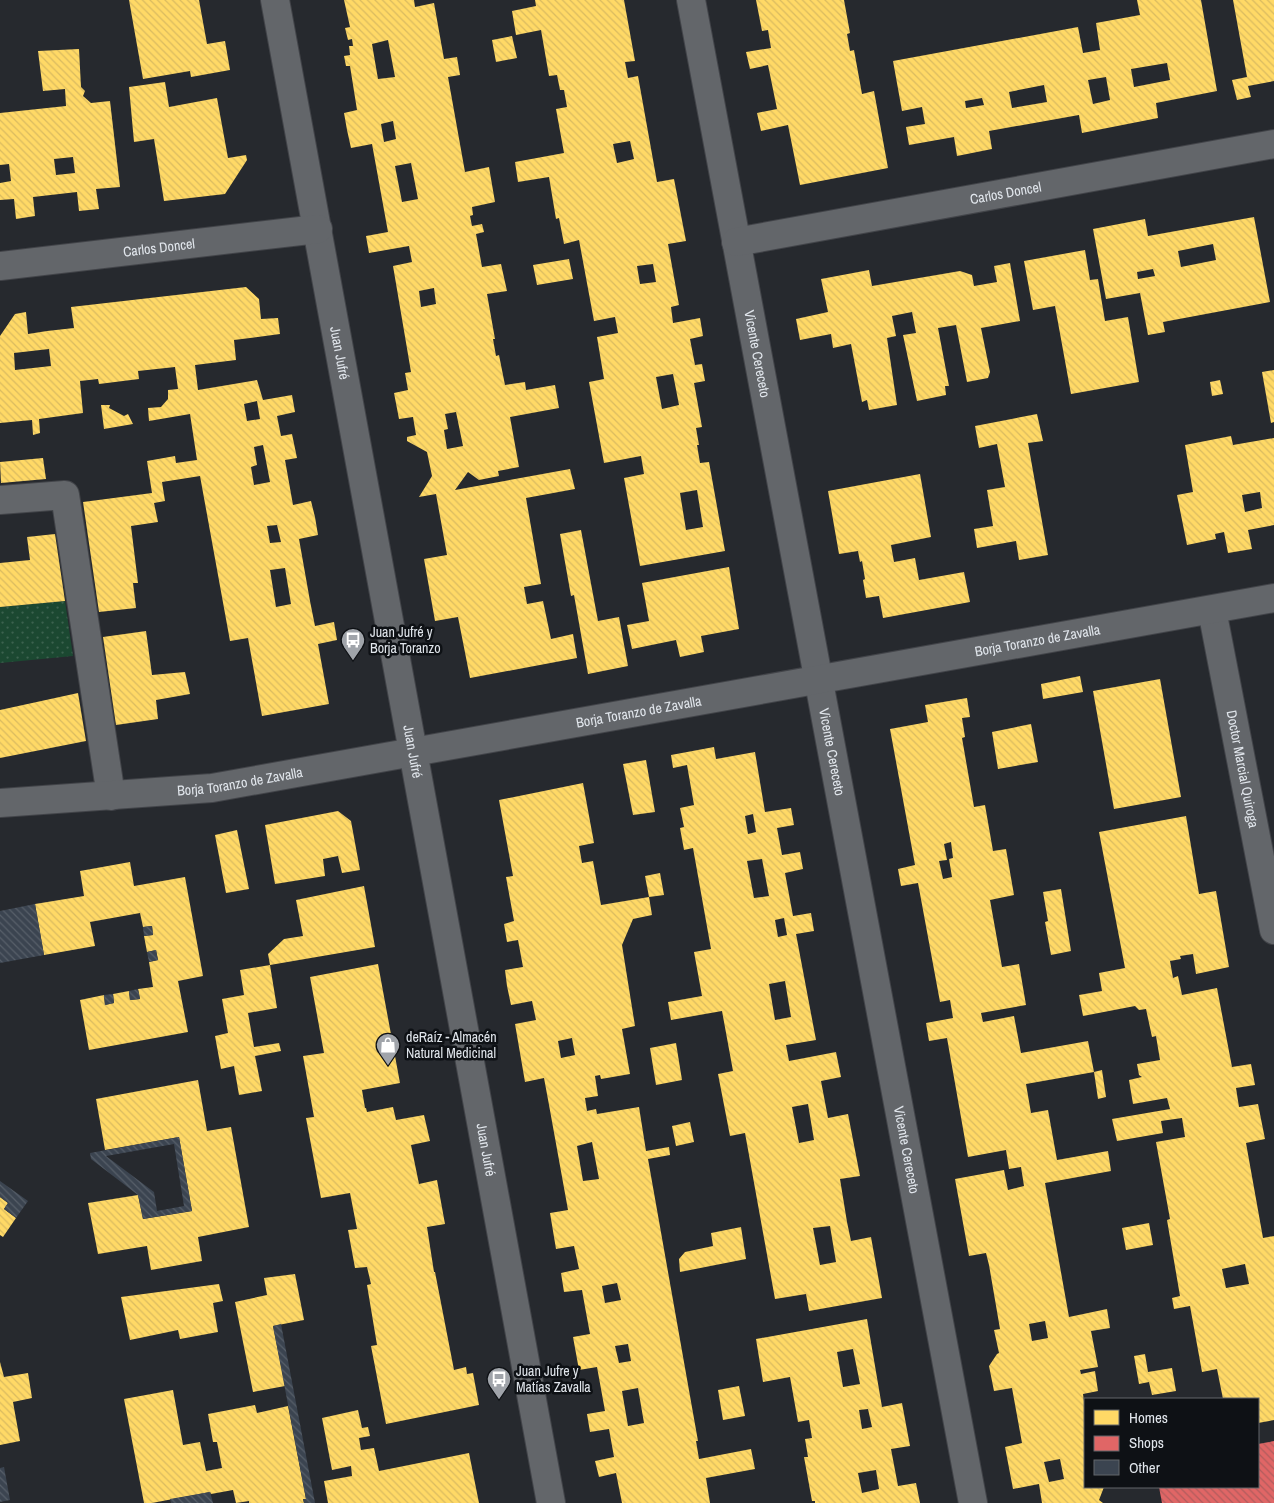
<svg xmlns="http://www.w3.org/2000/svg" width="1274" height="1503" font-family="'Archivo Narrow',sans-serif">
	<defs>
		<pattern id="park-dots" width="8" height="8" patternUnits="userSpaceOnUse" patternTransform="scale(1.25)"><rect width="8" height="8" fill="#1b4831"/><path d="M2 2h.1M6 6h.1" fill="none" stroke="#3c624f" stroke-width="1.8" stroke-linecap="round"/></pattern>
		<pattern id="homes-back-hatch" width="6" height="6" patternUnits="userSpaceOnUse" patternTransform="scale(1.25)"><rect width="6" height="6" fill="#ffd966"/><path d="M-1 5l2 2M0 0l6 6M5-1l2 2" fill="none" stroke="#dabb60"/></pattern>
		<pattern id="shops-back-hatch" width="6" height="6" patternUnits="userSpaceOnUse" patternTransform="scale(1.25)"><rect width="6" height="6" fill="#e06666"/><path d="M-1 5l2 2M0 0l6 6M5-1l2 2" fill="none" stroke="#b15c5d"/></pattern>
		<pattern id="building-back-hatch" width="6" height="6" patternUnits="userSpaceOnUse" patternTransform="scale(1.25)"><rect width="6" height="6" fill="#3b4450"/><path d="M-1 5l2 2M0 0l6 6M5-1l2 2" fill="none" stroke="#575f69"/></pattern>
	</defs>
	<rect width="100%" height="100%" fill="#26292e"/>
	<path fill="url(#park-dots)" d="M65,601L73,656L0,663V607Z"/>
	<g fill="url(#homes-back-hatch)" fill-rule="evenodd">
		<path d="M129,0H199L207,44L225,41L230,70L191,77L190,71L143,79Z"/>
		<path d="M344,0H414L415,7L434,3L444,59L457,57L460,75L448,77L465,172L489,167L495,202L472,207L473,215L470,216L472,226L482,224L484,232L476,234L482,267L501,264L507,291L487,294L495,339H493L496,356L499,355L505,385L525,382L526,390L555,385L559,408L510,417L519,467L498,471L499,476L479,480L468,472L455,490L570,469L575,489L526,498L541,584L524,587L527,604L543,601L551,639L573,634L577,658L470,678L458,617L435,621L424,559L447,555L436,494L419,497L432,476L427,452L407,441V437L416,435L413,417L399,419L394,393L408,390L405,373L411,372L393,266L412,262L409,246L369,253L366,236L388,232L372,144L351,148L347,130L344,113L357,110L350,66H346L344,56L350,55L349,46H353L352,39L348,40L345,28L350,27ZM388,40L395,77L378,79L372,44ZM393,121L396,139L384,142L381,124ZM411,163L418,199L402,202L395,166ZM434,288L436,304L421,307L419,291ZM456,412L463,446L447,449L444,430L448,429L445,414Z"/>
		<path d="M535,0H624L635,61L625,62L628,78L638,76L657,182L674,179L686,241L668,244L679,305L671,307L673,323L700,318L703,336L690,339L695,365L702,364L705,381L694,383L702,427L696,428L699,445H697L700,463L709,462L725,551L640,566L624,478L644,474L641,456L604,463L589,382L604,379L597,337L618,333L615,317L594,321L579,240L564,244L559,218L556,219L549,177L518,182L515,162L564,153L556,109L567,107L564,90H560L557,75L549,76L541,30L516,35L512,11L536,6ZM630,141L634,159L617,163L613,144ZM653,264L656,282L640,284L637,266ZM673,374L679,405L662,409L656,377ZM697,490L703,527L686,530L680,493Z"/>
		<path d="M756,0H844L850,33L847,34L850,51L854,50L862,94L874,91L888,168L800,185L788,125L761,131L757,113L777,109L768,65L750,69L746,52L771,48L768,30L762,31Z"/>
		<path d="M1137,0H1201L1217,91L1156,103L1158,118L1097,130L1082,133L1079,115L989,131L992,149L957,156L954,137L909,145L906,127L925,124L922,107L902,111L893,61L1078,27L1083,53L1100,50L1096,23L1140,15ZM1167,63L1170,80L1134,87L1131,69ZM1106,77L1110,100L1093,104L1088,80ZM1044,85L1047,102L1012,108L1009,92ZM982,98L984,105L966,108L965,101Z"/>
		<path d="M1233,0H1274V81L1248,86L1251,97L1237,100L1232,80L1247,77Z"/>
		<path d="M512,36L517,58L496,62L492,40Z"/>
		<path d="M79,49L81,87L85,91L83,96L91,103L110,101L120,187L96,189L99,209L79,211L77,192L33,197L35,216L16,219L14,199L0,200V183L11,181L9,164L0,165V113L66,106L65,89L43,91L38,51ZM73,157L75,173L56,175L54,159Z"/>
		<path d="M165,82L169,107L217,98L228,158L246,155L247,160L225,194L164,201L154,139L134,142L129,87Z"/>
		<path d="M1254,217L1270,302L1163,322L1165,332L1148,335L1140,293L1106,299L1093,229L1145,219L1148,236ZM1213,244L1216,260L1181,267L1178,251ZM1153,269L1155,276L1138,279L1137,272Z"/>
		<path d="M1085,250L1090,280L1098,279L1105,321L1128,317L1139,382L1071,394L1055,306L1033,310L1024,261Z"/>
		<path d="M569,259L573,279L537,285L533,265Z"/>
		<path d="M1010,263L1020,321L981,328L990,372L988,378L967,382L956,325L938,328L949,386H945L946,395L917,401L903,335L916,333L912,312L892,316L896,336L887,338L897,405L869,410L867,400L862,402L851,344L833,348L831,334L800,340L796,319L828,312L821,279L869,270L872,286L960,271L972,275L974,286L997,282L994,266Z"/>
		<path d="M246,287L259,299L261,319L278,318L280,334L234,340L236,360L195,365L198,390L257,380L263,400L292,395L295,412L277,416L281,436L292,434L297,458L285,460L293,505L311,501L315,517L318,535L299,539L310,601L315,626L334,622L337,640L318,644L329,704L262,716L248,638L230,641L200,476L162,482L165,501L154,503L158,522L131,526L138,583H133L136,608L99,612L83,502L152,493L147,461L175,456L176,463L197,460L190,414L149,421L148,408L161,407L168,399V390L178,389L175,367L138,371L139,379L99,384L98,379L80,381L83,413L39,419L40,433L33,435L32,420L0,423V336L15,314L26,312L28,334L47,331L74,328L71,307ZM49,349L51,366L15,370L14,353ZM257,401L260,419L247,421L244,404ZM263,445L270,482L254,485L251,467L257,465L254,447ZM277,525L281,542L270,543L267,526ZM285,568L291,604L276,607L270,570Z"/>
		<path d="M1274,370V422L1271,423L1262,372Z"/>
		<path d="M1220,380L1223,394L1212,396L1210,382Z"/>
		<path d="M101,405H110L109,408L124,416L128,414L133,424L104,429Z"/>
		<path d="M1037,414L1043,441L1028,443L1048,555L1019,560L1016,541L977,548L974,529L993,526L987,490L1005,487L997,444L979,448L975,426Z"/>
		<path d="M1231,436L1233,445L1274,438V525L1248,530L1252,549L1228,553L1224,532L1215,534L1216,539L1187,545L1177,495L1193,492L1185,445ZM1260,492L1262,508L1245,512L1242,495Z"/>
		<path d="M43,458L46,479L1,483L0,462Z"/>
		<path d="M920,474L931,537L891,545L894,562L915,558L919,580L964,572L970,602L883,618L879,596L866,598L863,580L865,579L862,561L860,562L858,551L839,554L828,491Z"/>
		<path d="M581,530L598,621L619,617L628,666L588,674L574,595L571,596L560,534Z"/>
		<path d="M55,534L65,601L0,607V563L30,560L27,537Z"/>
		<path d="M729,567L739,629L701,636L704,652L680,657L676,640L632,649L627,625L649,621L642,583Z"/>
		<path d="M146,631L152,675L185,672L190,694L156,700L158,719L116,725L103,637Z"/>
		<path d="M1080,676L1083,692L1043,699L1041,684Z"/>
		<path d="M1160,679L1181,797L1114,809L1093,691Z"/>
		<path d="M78,693L86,741L0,758V710Z"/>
		<path d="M967,698L970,717L962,718L965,737L962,738L974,807L985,805L993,851L1006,849L1014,895L990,900L1002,967L1019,964L1026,1005L981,1013L983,1022L1014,1016L1021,1053L1088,1041L1094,1072L1026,1084L1031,1113L1048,1110L1057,1160L1108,1151L1111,1171L1045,1183L1069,1317L1107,1309L1110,1328L1091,1331L1098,1367L1080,1370L1081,1374L1095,1371L1098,1391L1083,1394L1085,1409V1487H1104L1099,1500L1103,1503H1042L1039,1484L1013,1489L1005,1447L1022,1443L1012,1388L994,1391L989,1366L997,1354L999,1353L994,1330L1000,1329L989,1265L986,1253L969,1256L955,1179L1004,1170L1008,1190L1024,1186L1021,1167L1009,1169L1006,1150L968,1157L947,1038L929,1041L926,1023L953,1018L950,1000L940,1002L918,883L901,886L898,869L915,865L890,729L928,722L925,705ZM951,842L953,858L949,859L952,877L943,879L939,861L947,860L944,844ZM1045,1321L1048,1338L1032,1341L1029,1324ZM1060,1459L1064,1479L1049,1482L1044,1462Z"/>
		<path d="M1031,724L1038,762L998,769L992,732Z"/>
		<path d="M714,747L716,759L755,752L765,812L791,808L794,825L777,828L782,855L800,852L803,869L785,873L793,916L811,913L814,931L796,934L816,1040L786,1045L789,1061L836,1052L841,1077L821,1081L828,1118L848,1114L860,1176L840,1179L847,1222L851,1241L871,1237L882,1298L809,1311L806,1294L775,1299L745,1133L730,1136L718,1074L733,1071L722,1011L671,1020L668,1002L702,996L694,952L711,949L693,848L684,850L680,828L684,827L680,808L694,805L687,765L673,768L671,755ZM753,814L756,832L748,834L745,816ZM762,859L769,896L754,898L747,861ZM784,918L787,935L778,937L775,920ZM785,981L791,1017L775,1020L769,984ZM808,1104L814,1140L799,1143L792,1107ZM830,1226L836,1262L820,1265L813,1228Z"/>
		<path d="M646,760L655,812L633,815L623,764Z"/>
		<path d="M583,783L594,843L579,846L582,863L593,861L601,905L649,897L652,915L633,919L622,945L635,1026L622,1029L630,1074L601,1079L600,1075L595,1076L598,1096L585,1098L587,1111L596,1109L597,1114L639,1107L646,1151L669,1147L670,1155L648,1159L690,1396L698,1441H696L699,1459L751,1449L755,1469L706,1478L710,1503H622L616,1473L599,1477L595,1461L614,1457L609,1429L590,1432L587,1414L605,1411L597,1367L579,1370L573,1337L590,1334L585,1307L582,1290L564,1292L561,1273L579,1269L574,1246L556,1249L550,1213L568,1210L549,1105L544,1078L525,1082L515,1024L536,1020L532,1001L511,1005L507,986L505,970L523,967L518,940L507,942L504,924L514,921L506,877L513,876L499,800ZM572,1038L575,1055L561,1058L558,1041ZM592,1142L599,1179L583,1181L577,1146ZM617,1283L621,1300L605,1303L602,1286ZM628,1344L631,1361L619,1363L615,1346ZM638,1388L644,1423L628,1426L622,1391Z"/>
		<path d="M338,811L351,821L360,870L342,873L338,856L323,859L325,876L275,884L265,825Z"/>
		<path d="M1186,816L1199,894L1216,891L1229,967L1196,974L1193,954L1180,956L1181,959L1170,961L1173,978L1178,976L1182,995L1217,988L1232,1067L1251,1064L1255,1085L1236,1088L1239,1107L1258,1104L1265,1139L1246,1143L1263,1238L1274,1236V1420L1258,1423V1399H1223L1217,1369L1202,1372L1190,1306L1174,1309L1172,1298L1180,1296L1167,1220L1170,1219L1156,1142L1185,1137L1182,1118L1161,1121L1163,1133L1117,1141L1112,1119L1170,1109L1167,1098L1133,1104L1129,1080L1142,1077L1139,1075L1137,1064L1160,1060L1156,1036L1152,1037L1146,1009L1139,1010L1135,1006L1083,1016L1079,995L1102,991L1099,973L1125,968L1099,832ZM1245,1264L1249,1284L1226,1288L1222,1269Z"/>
		<path d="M237,830L249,889L226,893L215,835Z"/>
		<path d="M130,862L134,886L185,877L203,976L178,981L188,1032L89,1050L80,1000L104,995L105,1005L114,1003L113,994L129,991L130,1000L140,999L138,989L153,987L149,962L158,960L156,950L147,952L144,936L153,935L152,926L143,927L140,913L90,922L95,946L44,955L35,904L84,896L80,871Z"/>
		<path d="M660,873L664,895L649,897L645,876Z"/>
		<path d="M364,886L375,947L270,965L277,1008L248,1013L254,1047L279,1043L281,1051L255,1056L262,1091L239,1095L234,1066L221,1069L215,1036L228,1033L222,999L244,995L240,970L270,965L268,954L284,939L303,936L296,900Z"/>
		<path d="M1061,889L1071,951L1051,955L1045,922L1048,921L1043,892Z"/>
		<path d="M378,964L400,1083L362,1090L365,1108H366L367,1112L393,1107L396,1120L424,1115L430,1141L411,1145L419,1184L437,1180L445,1224L427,1227L434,1272H435L454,1370L466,1367L467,1374L473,1373L479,1405L386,1424L371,1346L377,1345L367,1285L371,1284L367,1267L355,1268L348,1230L357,1229L350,1193L321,1198L306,1118L314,1117L303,1056L324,1053L310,977Z"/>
		<path d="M676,1043L682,1080L656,1085L650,1048Z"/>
		<path d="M1102,1070L1106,1097L1098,1099L1094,1072Z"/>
		<path d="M198,1080L207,1131L231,1127L249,1227L198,1237L202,1261L151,1270L147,1246L98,1254L88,1203L138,1195L143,1219L192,1211L179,1137L105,1150L96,1099Z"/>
		<path d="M690,1122L694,1142L676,1146L672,1126Z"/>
		<path d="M0,1197L8,1203L4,1209L16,1218L3,1237L0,1235Z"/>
		<path d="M1149,1223L1153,1245L1126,1250L1122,1228Z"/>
		<path d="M741,1227L746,1259L680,1272L679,1259L685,1252L713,1246L711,1233Z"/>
		<path d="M295,1274L304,1320L273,1326L285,1386L253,1392L235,1302L267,1295L264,1278Z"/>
		<path d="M219,1284L223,1301L213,1303L218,1332L180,1339L178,1330L130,1340L121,1297Z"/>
		<path d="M867,1319L882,1407L902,1403L910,1446L891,1449L898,1486L916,1483L920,1503H815V1501H812L804,1457H808L805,1439L812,1438L809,1420L798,1422L790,1377L763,1382L756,1339ZM853,1349L860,1384L843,1387L837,1352ZM868,1409L872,1427L862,1429L859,1410ZM876,1470L879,1489L862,1493L858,1473Z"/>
		<path d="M1145,1354L1148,1372L1172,1368L1176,1391L1152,1395L1149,1382L1139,1384L1134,1356Z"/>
		<path d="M0,1362L4,1377L28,1373L32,1398L13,1402L20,1441L0,1445Z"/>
		<path d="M739,1386L745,1416L723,1420L718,1390Z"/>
		<path d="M173,1390L183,1445L200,1442L206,1471L222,1468L217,1442H213L208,1414L255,1405L257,1413L288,1406L306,1499H303L304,1503H249V1501L236,1503L233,1490L211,1494L210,1492L152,1503H144L124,1399Z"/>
		<path d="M358,1410L362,1428L368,1427L370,1436L359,1438L361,1450L374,1448L379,1471L469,1453L479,1503H328L324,1481L352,1476L351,1466L332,1470L322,1418Z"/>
	</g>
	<path fill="url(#shops-back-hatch)" d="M1274,1441V1503H1162L1159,1487H1258V1444Z"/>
	<g fill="url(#building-back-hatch)" fill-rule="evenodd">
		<path d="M35,904L44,955L0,963V911Z"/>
		<path d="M152,926L153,935L144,936L143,927Z"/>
		<path d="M156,950L158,960L149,962L147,952Z"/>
		<path d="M138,989L140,999L130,1000L129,991Z"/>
		<path d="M113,994L114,1003L105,1005L104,995Z"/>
		<path d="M179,1137L192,1211L143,1219L138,1195L91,1159L90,1153ZM174,1144L184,1206L157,1211L154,1192L106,1156Z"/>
		<path d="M0,1181L28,1201L16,1218L4,1209L8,1203L0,1197Z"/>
		<path d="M281,1324L315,1503H304L303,1499H306L273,1326Z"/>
		<path d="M4,1467L10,1500L0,1502V1468Z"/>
		<path d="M210,1492L213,1503H171L170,1499Z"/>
	</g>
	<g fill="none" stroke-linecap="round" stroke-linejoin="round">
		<g stroke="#424449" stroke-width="30">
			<g id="street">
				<path id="s1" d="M275,0L551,1503"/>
				<path id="s2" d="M691,0L973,1503"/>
				<path id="s3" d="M736,242L1274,144"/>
				<path id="s4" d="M0,266L318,229"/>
				<path d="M0,500L65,495L111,796"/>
				<path id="s5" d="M1212,610L1274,930"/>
				<path id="s6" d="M0,803L212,788L1274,598"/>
			</g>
		</g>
		<use href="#street" stroke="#63666a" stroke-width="28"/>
	</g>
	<defs>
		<g id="bus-pin" transform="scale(1.25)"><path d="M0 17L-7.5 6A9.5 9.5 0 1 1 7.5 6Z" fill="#a0a4aa" stroke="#0e1115"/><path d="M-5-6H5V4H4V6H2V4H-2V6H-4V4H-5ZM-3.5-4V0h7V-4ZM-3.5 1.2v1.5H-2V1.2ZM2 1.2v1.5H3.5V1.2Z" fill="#fff"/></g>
		<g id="shop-pin" transform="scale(1.25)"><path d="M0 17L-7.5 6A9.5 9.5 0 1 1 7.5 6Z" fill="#a0a4aa" stroke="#0e1115"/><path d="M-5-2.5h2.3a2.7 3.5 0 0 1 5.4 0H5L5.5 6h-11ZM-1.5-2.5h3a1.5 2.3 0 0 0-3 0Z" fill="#fff"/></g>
	</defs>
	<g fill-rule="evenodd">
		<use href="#bus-pin" x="353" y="640"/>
		<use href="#shop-pin" x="388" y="1045"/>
		<use href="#bus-pin" x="499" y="1379"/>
	</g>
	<g text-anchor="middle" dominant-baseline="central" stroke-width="5" stroke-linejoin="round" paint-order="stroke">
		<g font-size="14" fill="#e1e6ec" stroke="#0e1115">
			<text stroke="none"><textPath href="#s3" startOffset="274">Carlos Doncel</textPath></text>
			<text stroke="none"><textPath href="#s4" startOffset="160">Carlos Doncel</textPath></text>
			<text stroke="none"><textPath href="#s1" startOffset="359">Juan Jufré</textPath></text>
			<text stroke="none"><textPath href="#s2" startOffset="360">Vicente Cereceto</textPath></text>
			<text stroke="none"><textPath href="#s6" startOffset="1051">Borja Toranzo de Zavalla</textPath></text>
			<text stroke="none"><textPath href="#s6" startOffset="646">Borja Toranzo de Zavalla</textPath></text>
			<text stroke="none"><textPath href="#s2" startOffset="765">Vicente Cereceto</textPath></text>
			<text stroke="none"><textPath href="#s1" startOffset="764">Juan Jufré</textPath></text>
			<text stroke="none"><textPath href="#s5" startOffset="162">Doctor Marcial Quiroga</textPath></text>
			<text stroke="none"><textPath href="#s6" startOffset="241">Borja Toranzo de Zavalla</textPath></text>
			<text stroke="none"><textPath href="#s1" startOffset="1169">Juan Jufré</textPath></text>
			<text stroke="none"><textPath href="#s2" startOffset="1170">Vicente Cereceto</textPath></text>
		</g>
		<g font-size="14" fill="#e1e6ec" stroke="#0e1115" text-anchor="start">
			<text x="370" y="632">Juan Jufré y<tspan x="370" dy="16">Borja Toranzo</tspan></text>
			<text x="406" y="1037">deRaíz - Almacén<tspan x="406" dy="16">Natural Medicinal</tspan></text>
			<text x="516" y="1371">Juan Jufre y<tspan x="516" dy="16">Matías Zavalla</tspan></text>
		</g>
	</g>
	<rect x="1084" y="1398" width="175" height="90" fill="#0e1115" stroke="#62666b"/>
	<rect x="1094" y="1410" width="25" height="15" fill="#ffd966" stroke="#62666b"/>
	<text x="1129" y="1423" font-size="15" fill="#e1e6ec">Homes</text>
	<rect x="1094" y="1436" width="25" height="15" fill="#e06666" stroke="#62666b"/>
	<text x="1129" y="1448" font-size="15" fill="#e1e6ec">Shops</text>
	<rect x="1094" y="1460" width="25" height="15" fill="#3b4450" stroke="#62666b"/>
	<text x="1129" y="1473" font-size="15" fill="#e1e6ec">Other</text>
</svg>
